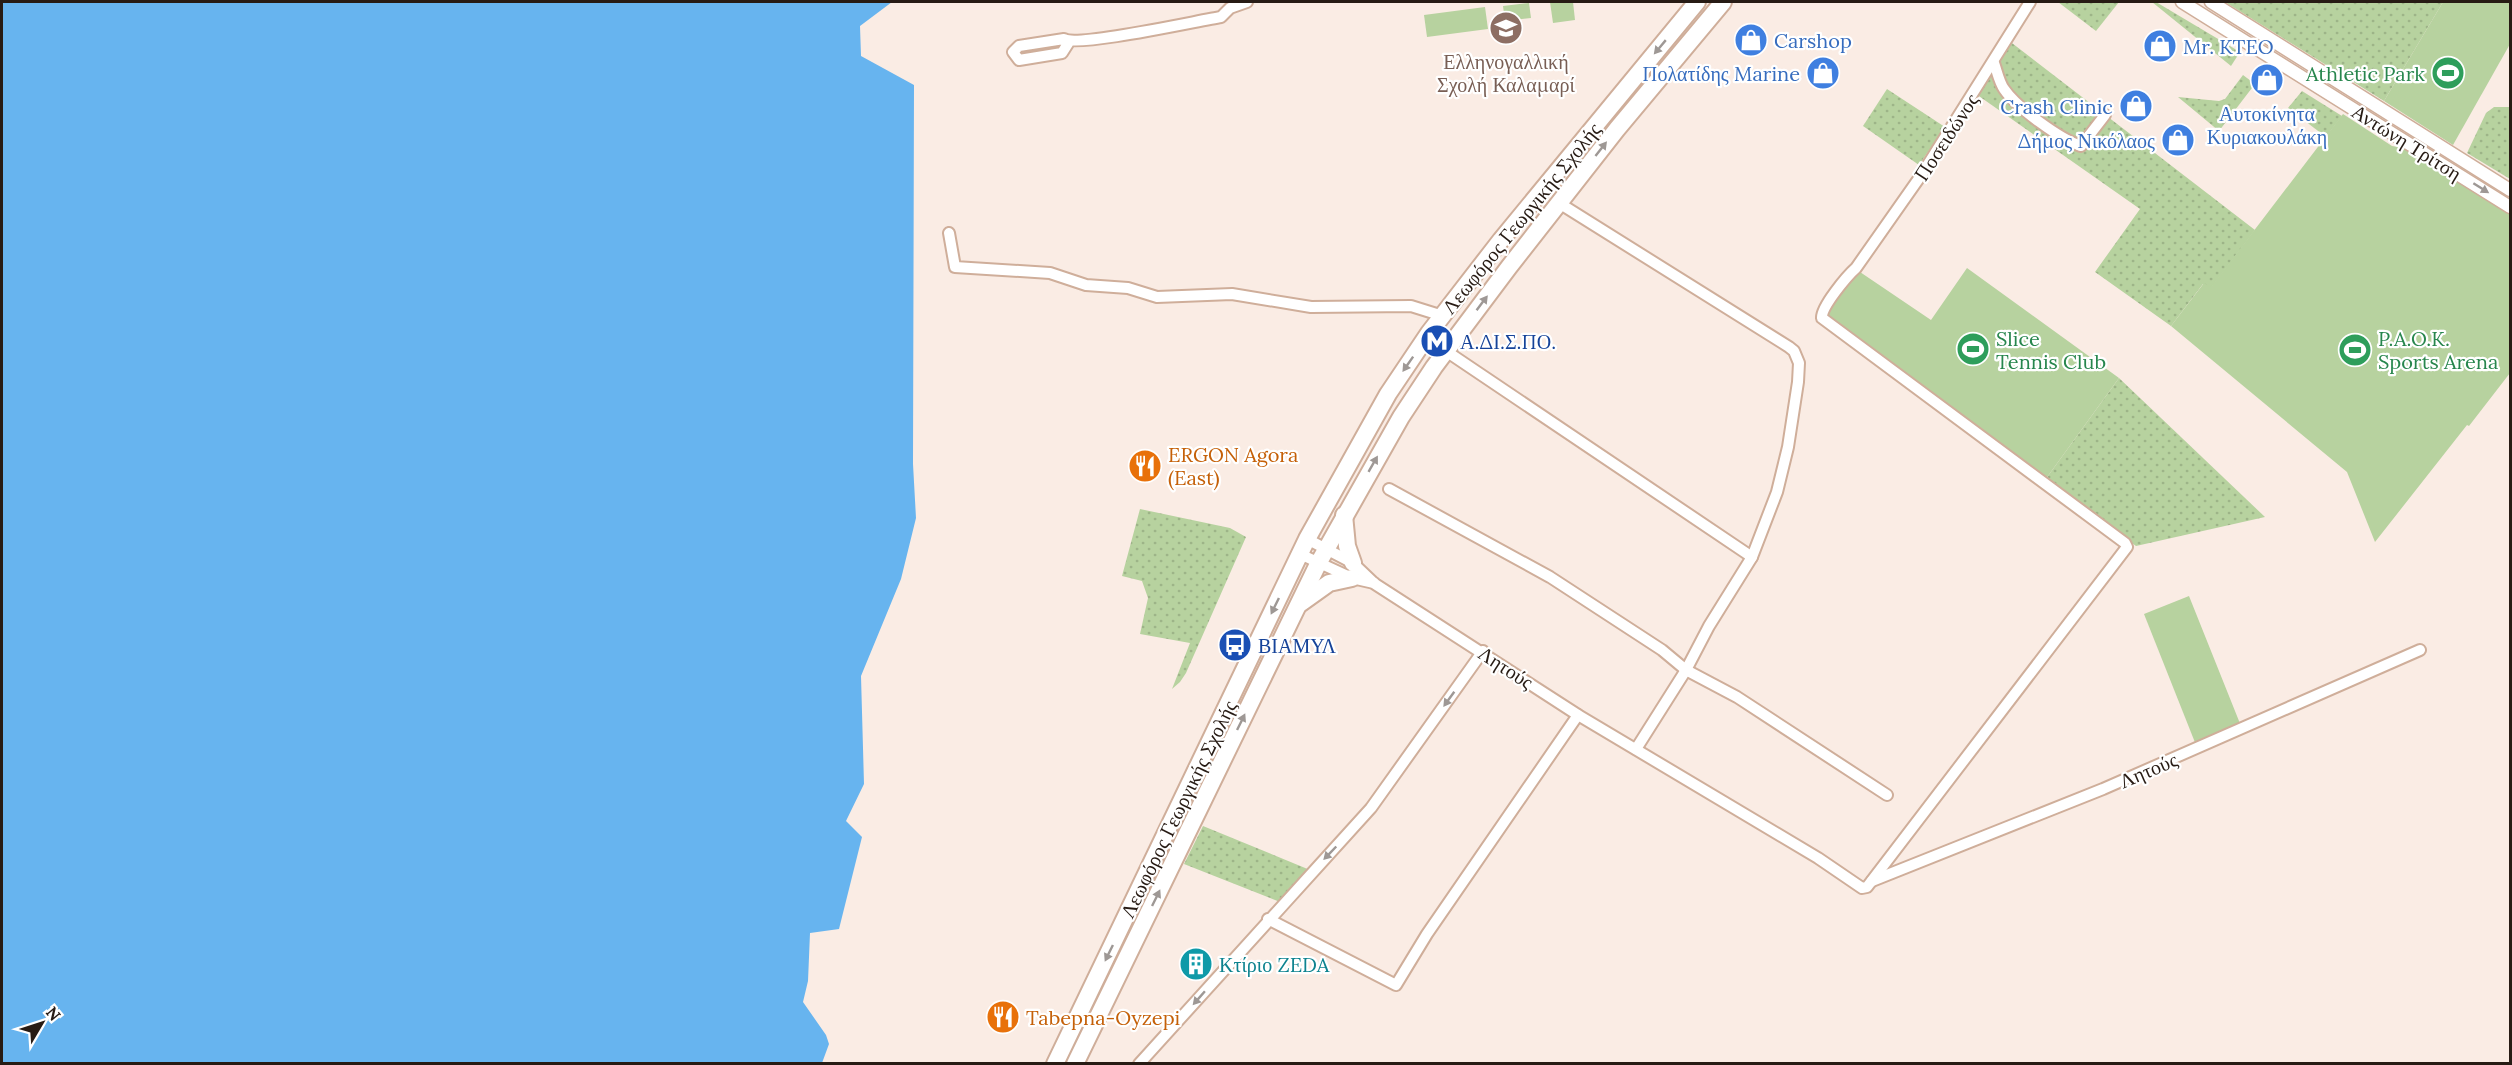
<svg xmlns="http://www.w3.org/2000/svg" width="2512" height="1065" font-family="Lora,serif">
	<defs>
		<pattern id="grass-dots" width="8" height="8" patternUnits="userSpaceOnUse" patternTransform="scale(1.5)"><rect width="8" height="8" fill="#b7d29f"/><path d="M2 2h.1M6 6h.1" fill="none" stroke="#9db488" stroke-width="1.8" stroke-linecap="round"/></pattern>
	</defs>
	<rect width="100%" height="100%" fill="#faece4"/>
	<g fill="url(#grass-dots)">
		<path d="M2058,2H2119L2096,31Z"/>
		<path d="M2152,2H2156L2240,52L2231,66Z"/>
		<path d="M2225,2H2443L2384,101Z"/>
		<path d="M2008,40L2255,230L2211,288L2203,284L2171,326L2095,272L2140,209L1976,94Z"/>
		<path d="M2243,75L2255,84L2219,131L2178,97L2219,101L2225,99Z"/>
		<path d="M1887,89L1945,127L1919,165L1863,126Z"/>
		<path d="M2302,91L2342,116L2326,137L2288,108Z"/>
		<path d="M2494,107H2510V179L2467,153L2486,113Z"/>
		<path d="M2119,378L2265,517L2136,546L2045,480Z"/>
		<path d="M1140,509L1230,528L1246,537L1186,673L1180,682L1172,689L1190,643L1140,634L1148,598L1142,581L1122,576Z"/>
		<path d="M1203,826L1310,870L1280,902L1184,864Z"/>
	</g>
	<g fill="#b7d29f">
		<path d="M1550,2H1573L1575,20L1553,23Z"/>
		<path d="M2443,2H2510V44L2453,145L2384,101Z"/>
		<path d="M1529,3L1531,18L1505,21L1503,6Z"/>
		<path d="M1485,7L1488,29L1427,37L1424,15Z"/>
		<path d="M2343,114L2392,146L2405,148L2510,214V373L2469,426L2467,425L2375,542L2347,472L2171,326L2204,283L2211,287Z"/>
		<path d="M1967,268L2119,378L2045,480L1818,314L1848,279L1860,272L1931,320Z"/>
		<path d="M2189,596L2241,726L2196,745L2144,614Z"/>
	</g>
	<path fill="#67b4ef" d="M2,2H892L860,26L861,56L914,85L913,464L916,518L901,579L861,676L864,784L846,821L862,837L839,929L810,933L808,981L803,1002L826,1035L829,1044L822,1063H2Z"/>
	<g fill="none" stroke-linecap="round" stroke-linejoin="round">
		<g stroke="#cfae9a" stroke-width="14">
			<g id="minor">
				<path d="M1069,42L1062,53L1019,60L1013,52L1019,46L1064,39C1079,47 1196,21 1221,17L1230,8L1247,2"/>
				<path d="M1994,63C1997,71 1999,82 2004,89C2017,108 2060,139 2081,146L2105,115"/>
				<path d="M1559,203L1789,347L1794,351L1799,363L1798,382L1788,447L1777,492L1752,557"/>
				<path d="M949,233L955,267L1050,273L1086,285L1128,288L1157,297L1232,294L1311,307L1411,306L1443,316"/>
				<path d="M1446,351L1752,557L1709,626L1686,670L1636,749"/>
				<path d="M1389,489L1550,577L1662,650L1686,670L1737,697L1887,795"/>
				<path d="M1307,539L1353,563L1375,584L1578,715L1818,858L1862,888L1867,887L2127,547L2125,543L1822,318C1821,307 1847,276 1856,268L1922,174L2030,2"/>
				<path d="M1300,554L1352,578L1374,583"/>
				<path d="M1872,881L2103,789L2420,650"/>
				<path d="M1268,919L1396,985L1427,934L1578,715"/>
				<path d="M1139,1064L1371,808L1483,651"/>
			</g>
		</g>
		<g stroke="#cfae9a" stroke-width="15">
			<g id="tertiary">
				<path d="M2182,2L2510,207"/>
				<path d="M2211,2L2510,190"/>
			</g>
		</g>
		<g stroke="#cfae9a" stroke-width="20">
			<g id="primary">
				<path d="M1344,515L1347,546L1353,563"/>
				<path d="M1301,603L1329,583L1352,578"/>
				<path d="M1055,1064L1307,539L1388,394L1429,333L1501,240L1697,2"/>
				<path d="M1075,1064L1319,562L1401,417L1434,367L1509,267L1617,129L1723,2"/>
			</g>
		</g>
		<use href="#minor" stroke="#fff" stroke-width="10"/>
		<use href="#tertiary" stroke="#fff" stroke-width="12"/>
		<use href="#primary" stroke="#fff" stroke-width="16"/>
	</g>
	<defs><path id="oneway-solid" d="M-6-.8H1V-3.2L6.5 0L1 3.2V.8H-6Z" transform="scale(1.5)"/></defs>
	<g fill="#9e9895">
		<use href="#oneway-solid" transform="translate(1660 47) rotate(130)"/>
		<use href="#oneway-solid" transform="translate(1601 149) rotate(-52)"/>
		<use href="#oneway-solid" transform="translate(2481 188) rotate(32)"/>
		<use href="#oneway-solid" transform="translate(1482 303) rotate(-53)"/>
		<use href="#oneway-solid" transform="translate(1408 364) rotate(125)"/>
		<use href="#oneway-solid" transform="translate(1373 464) rotate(-60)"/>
		<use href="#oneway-solid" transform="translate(1275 606) rotate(116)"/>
		<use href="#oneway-solid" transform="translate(1449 699) rotate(126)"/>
		<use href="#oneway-solid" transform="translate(1241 722) rotate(-64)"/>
		<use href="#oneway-solid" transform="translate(1330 853) rotate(134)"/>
		<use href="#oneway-solid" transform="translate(1156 898) rotate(-64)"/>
		<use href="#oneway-solid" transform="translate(1109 953) rotate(116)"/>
		<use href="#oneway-solid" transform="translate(1199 998) rotate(131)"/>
	</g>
	<defs>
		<g id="school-disc" transform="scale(1.725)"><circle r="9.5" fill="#8d6e63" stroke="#fff"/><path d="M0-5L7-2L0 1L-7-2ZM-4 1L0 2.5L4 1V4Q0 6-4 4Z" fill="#fff"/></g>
		<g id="shop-disc" transform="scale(1.725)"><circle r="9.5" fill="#3f7fe0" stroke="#fff"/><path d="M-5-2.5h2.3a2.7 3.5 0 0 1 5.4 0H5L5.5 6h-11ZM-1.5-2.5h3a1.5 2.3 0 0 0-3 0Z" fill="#fff"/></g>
		<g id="stadium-disc" transform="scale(1.725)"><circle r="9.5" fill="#2e9e5b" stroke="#fff"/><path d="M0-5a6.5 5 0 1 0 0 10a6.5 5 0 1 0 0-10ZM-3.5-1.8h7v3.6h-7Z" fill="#fff"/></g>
		<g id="metro-disc" transform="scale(1.725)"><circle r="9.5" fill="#1a4fb4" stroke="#fff"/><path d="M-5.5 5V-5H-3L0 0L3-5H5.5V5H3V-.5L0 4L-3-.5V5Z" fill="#fff"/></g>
		<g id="restaurant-disc" transform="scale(1.725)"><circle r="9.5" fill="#e8710a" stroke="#fff"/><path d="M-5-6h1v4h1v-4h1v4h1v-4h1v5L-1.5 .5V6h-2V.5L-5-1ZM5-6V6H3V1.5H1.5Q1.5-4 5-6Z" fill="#fff"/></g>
		<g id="bus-disc" transform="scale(1.725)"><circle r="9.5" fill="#1a4fb4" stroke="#fff"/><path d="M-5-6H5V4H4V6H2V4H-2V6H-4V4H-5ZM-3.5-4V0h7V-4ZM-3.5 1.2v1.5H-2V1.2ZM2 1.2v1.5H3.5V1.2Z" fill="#fff"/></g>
		<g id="building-disc" transform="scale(1.725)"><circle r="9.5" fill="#0f9aa8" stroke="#fff"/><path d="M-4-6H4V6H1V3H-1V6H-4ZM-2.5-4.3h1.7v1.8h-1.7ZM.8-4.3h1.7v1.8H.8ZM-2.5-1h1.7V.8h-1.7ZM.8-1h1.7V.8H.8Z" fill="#fff"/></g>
	</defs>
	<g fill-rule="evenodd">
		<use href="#school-disc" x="1506" y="28"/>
		<use href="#shop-disc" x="1751" y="40"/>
		<use href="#shop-disc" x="2160" y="46"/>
		<use href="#shop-disc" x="1823" y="73"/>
		<use href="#stadium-disc" x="2448" y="73"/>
		<use href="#shop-disc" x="2267" y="80"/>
		<use href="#shop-disc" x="2136" y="106"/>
		<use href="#shop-disc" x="2178" y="140"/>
		<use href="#metro-disc" x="1437" y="341"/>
		<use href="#stadium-disc" x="1973" y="349"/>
		<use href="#stadium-disc" x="2355" y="350"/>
		<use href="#restaurant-disc" x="1145" y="466"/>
		<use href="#bus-disc" x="1235" y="645"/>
		<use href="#building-disc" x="1196" y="964"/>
		<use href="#restaurant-disc" x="1003" y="1017"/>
	</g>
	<g text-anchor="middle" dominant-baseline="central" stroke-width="4.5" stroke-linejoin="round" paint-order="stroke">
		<g font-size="20" fill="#366cbe" stroke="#fff" text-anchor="end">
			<text x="1774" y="40" text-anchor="start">Carshop</text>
			<text x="2183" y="46" text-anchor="start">Mr. KTEO</text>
			<text x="1800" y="73">Πολατίδης Marine</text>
			<text x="2113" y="106">Crash Clinic</text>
			<text x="2267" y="113" text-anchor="middle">Αυτοκίνητα<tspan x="2267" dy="23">Κυριακουλάκη</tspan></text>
			<text x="2155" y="140">Δήμος Νικόλαος</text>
		</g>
		<g font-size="20" fill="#785e54" stroke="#fff">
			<text x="1506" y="61">Ελληνογαλλική<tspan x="1506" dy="23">Σχολή Καλαμαρί</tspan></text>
		</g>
		<g font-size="20" fill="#27864d" stroke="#fff" text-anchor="start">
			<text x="2425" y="73" text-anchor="end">Athletic Park</text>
			<text x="1996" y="338">Slice<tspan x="1996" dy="23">Tennis Club</tspan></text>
			<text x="2378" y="338">P.A.O.K.<tspan x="2378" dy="23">Sports Arena</tspan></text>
		</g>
		<g font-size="20" fill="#271b14" stroke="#fff">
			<text transform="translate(1946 137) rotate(-57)">Ποσειδώνος</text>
			<text transform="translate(2407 142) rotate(32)">Αντώνη Τρίτση</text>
			<text transform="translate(1521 218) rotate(-51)">Λεωφόρος Γεωργικής Σχολής</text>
			<text transform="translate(1506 667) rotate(33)">Λητούς</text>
			<text transform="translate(2148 770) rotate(-23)">Λητούς</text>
			<text transform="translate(1178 809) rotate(-64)">Λεωφόρος Γεωργικής Σχολής</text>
		</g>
		<g font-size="20" fill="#164399" stroke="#fff" text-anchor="start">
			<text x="1460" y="341">Α.ΔΙ.Σ.ΠΟ.</text>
			<text x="1258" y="645">ΒΙΑΜΥΛ</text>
		</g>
		<g font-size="20" fill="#c56008" stroke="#fff" text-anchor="start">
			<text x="1168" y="454">ERGON Agora<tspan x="1168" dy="23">(East)</tspan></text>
			<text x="1026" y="1017">Tabepna-Oyzepi</text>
		</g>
		<g font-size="20" fill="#0d838f" stroke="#fff" text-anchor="start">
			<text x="1219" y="964">Κτίριο ZEDA</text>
		</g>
	</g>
	<rect width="2512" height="1065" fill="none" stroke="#271b14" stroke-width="6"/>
	<g transform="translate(42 1023) rotate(51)" stroke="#ffffff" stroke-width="4.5" paint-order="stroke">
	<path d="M0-4.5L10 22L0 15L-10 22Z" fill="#271b14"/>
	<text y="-9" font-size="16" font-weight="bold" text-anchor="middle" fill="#271b14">N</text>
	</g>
</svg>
